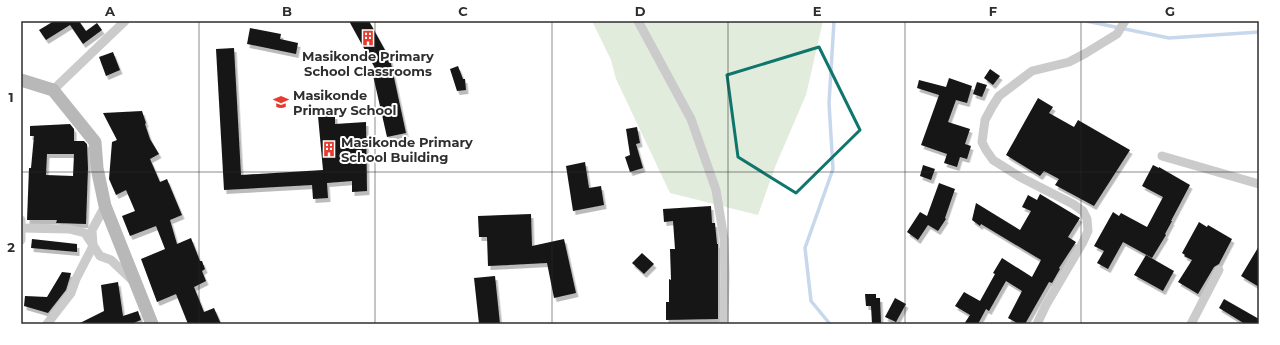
<svg xmlns="http://www.w3.org/2000/svg" width="1280" height="345" font-family="Montserrat,sans-serif">
	<defs>
		<filter id="shadow"><feDropShadow dx="2.5" dy="4" stdDeviation="0" flood-color="#0004"/></filter>
	</defs>
	<rect width="100%" height="100%" fill="#fff"/>
	<path fill="#e2ecdc" d="M592,21H823L806,95L775,167L758,215L670,193L616,79L611,60Z"/>
	<g fill="none" stroke-linecap="round" stroke-linejoin="round">
		<g stroke="#c7d8ec" stroke-width="3.5">
			<path d="M1086,21L1169,38L1259,32"/>
			<path d="M830,324L811,301L805,248L833,169L829,103L834,21"/>
		</g>
	</g>
	<g fill="#151515" fill-rule="evenodd" filter="url(#shadow)">
		<path d="M54,21H79L86,31L97,23L102,30L83,44L70,25L46,40L39,30Z"/>
		<path d="M349,21H369L390,59L406,133L387,137L372,71L376,70Z"/>
		<path d="M250,28L281,34L280,39L298,43L296,54L247,44Z"/>
		<path d="M234,48L241,175L323,170L318,116L335,115V124L366,122L367,191L352,192V181L327,183L328,198L313,199L312,185L224,190L216,49Z"/>
		<path d="M113,52L120,70L106,76L99,57Z"/>
		<path d="M458,66L463,79H465L466,90L457,91L450,69Z"/>
		<path d="M990,69L1000,76L993,85L984,78Z"/>
		<path d="M949,78L972,86L967,103L956,100L948,122L970,129L965,144L971,146L967,159L960,157L957,167L944,163L947,154L921,145L939,95L917,88L919,80L946,87Z"/>
		<path d="M977,82L987,85L982,97L973,94Z"/>
		<path d="M1038,98L1053,107L1049,113L1074,127L1078,120L1130,150L1094,206L1055,185L1059,179L1044,171L1040,176L1006,155Z"/>
		<path d="M142,111L146,123L145,124L150,139L159,154L150,159L160,182L167,179L182,215L170,220L177,244L191,238L200,261H202L205,269L202,271L206,281L194,287L204,312L214,308L221,324H188L176,294L157,302L141,259L165,249L156,226L130,236L122,216L135,211L126,190L116,195L109,179L112,142L117,140L103,113Z"/>
		<path d="M70,124L74,129V141H84L87,144L88,168L86,224L56,223L57,220H27L29,168H31L34,136H30V126ZM47,154H74L73,176L46,175Z"/>
		<path d="M637,127L640,143L636,144L643,168L630,172L625,157L630,155L626,129Z"/>
		<path d="M585,162L589,188L601,186L604,205L573,211L566,166Z"/>
		<path d="M923,165L935,169L931,180L920,176Z"/>
		<path d="M1153,165L1159,168V167L1190,185L1171,221H1172L1165,234L1166,235L1152,258L1123,242L1108,269L1097,263L1104,251L1094,246L1113,212L1119,216L1121,213L1147,227L1163,197L1142,186Z"/>
		<path d="M939,183L955,189L945,218L946,219L938,231L928,225L918,240L907,232L920,212L927,216Z"/>
		<path d="M1040,194L1080,218L1068,237L1076,242L1059,268L1060,269L1052,283L1049,282L1025,324H1019L1008,318L1022,291L1006,281L989,311L986,309L978,324H964L970,315L955,306L964,292L980,301L995,274L993,273L1002,258L1032,277L1041,260L981,224L980,226L972,220L976,203L1020,230L1031,211L1022,207L1028,195L1037,200Z"/>
		<path d="M711,206L712,223H715L717,244H718V319L666,320V302H669V279L671,280L670,249H675L673,221L664,222L663,209Z"/>
		<path d="M531,214L532,246L564,239L576,293L554,298L547,263L488,266L487,237H479L478,216Z"/>
		<path d="M1199,222L1207,227L1208,225L1232,239L1219,264L1214,267L1198,294L1178,282L1192,260L1184,256L1185,255L1182,253Z"/>
		<path d="M32,239L77,244V252L31,248Z"/>
		<path d="M1259,246V287L1241,276Z"/>
		<path d="M642,253L654,264L644,274L632,263Z"/>
		<path d="M1146,255L1174,271L1163,291L1134,275Z"/>
		<path d="M62,272L71,273L70,277L66,290L48,313L24,306L25,296L47,297Z"/>
		<path d="M495,276L500,324H479L474,278Z"/>
		<path d="M118,282L123,316L138,311L141,320L131,324H78L104,311L101,285Z"/>
		<path d="M865,294H876V298H880L881,323L872,324L871,306H866Z"/>
		<path d="M895,298L906,304L896,322L885,317Z"/>
		<path d="M1224,299L1259,319V324H1245L1219,308Z"/>
	</g>
	<g fill="none" stroke-linecap="round" stroke-linejoin="round">
		<g stroke="#cbcbcb" stroke-width="9">
			<path d="M638,21L691,119L716,190L724,239L725,274L724,324"/>
			<path d="M53,90L125,21"/>
			<path d="M1162,156L1259,184"/>
			<path d="M21,220V240"/>
			<path d="M21,228L69,229L85,233L100,256L111,260L133,281"/>
			<path d="M47,324L71,293L76,279L93,246L92,230L105,206"/>
			<path d="M1037,324L1046,305L1083,242L1088,231L1087,219L1083,211L1073,204L1020,177L993,160L986,150L982,142L985,120L992,107L999,96L1032,71L1069,62L1086,53L1117,34L1125,21"/>
			<path d="M1191,324L1219,270"/>
		</g>
		<path stroke="#b8b8b8" stroke-width="13" d="M21,80L53,90L95,142L97,168L105,206L152,324"/>
	</g>
	<path fill="none" stroke="#0f766e" stroke-width="3" stroke-linejoin="round" d="M819,47L860,130L796,193L738,157L727,75Z"/>
	<path fill="none" stroke="#2e2e2e" stroke-width="1" stroke-opacity="0.55" d="M199,21V324M375,21V324M552,21V324M728,21V324M905,21V324M1081,21V324M21,172H1259"/>
	<defs>
		<g id="building-bare" transform="scale(1.2)"><path d="M-4-6H4V6H1V3H-1V6H-4ZM-2.5-4.3h1.7v1.8h-1.7ZM.8-4.3h1.7v1.8H.8ZM-2.5-1h1.7V.8h-1.7ZM.8-1h1.7V.8H.8Z" fill="#e73b2e" stroke="#fff" stroke-width="2.5" paint-order="stroke"/></g>
		<g id="school-bare" transform="scale(1.2)"><path d="M0-5L7-2L0 1L-7-2ZM-4 1L0 2.5L4 1V4Q0 6-4 4Z" fill="#e73b2e" stroke="#fff" stroke-width="2.5" paint-order="stroke"/></g>
	</defs>
	<g fill-rule="evenodd">
		<use href="#building-bare" x="368" y="38"/>
		<use href="#school-bare" x="281" y="102"/>
		<use href="#building-bare" x="329" y="149"/>
	</g>
	<g text-anchor="middle" dominant-baseline="central" stroke-width="4" stroke-linejoin="round" paint-order="stroke">
		<g font-size="13" font-weight="bold" fill="#2e2e2e" stroke="#fff" text-anchor="start">
			<text x="368" y="56" text-anchor="middle">Masikonde Primary<tspan x="368" dy="15">School Classrooms</tspan></text>
			<text x="293" y="95">Masikonde<tspan x="293" dy="15">Primary School</tspan></text>
			<text x="341" y="142">Masikonde Primary<tspan x="341" dy="15">School Building</tspan></text>
		</g>
	</g>
	<rect width="1280" height="345" fill="none" stroke="#ffffff" stroke-width="44"/>
	<rect x="22" y="22" width="1236" height="301" fill="none" stroke="#2e2e2e" stroke-width="1.5"/>
	<g font-size="13" text-anchor="middle" font-weight="bold" fill="#2e2e2e">
		<text x="110" y="16">A</text>
		<text x="287" y="16">B</text>
		<text x="463" y="16">C</text>
		<text x="640" y="16">D</text>
		<text x="817" y="16">E</text>
		<text x="993" y="16">F</text>
		<text x="1170" y="16">G</text>
		<text x="11" y="102">1</text>
		<text x="11" y="252">2</text>
	</g>
</svg>
